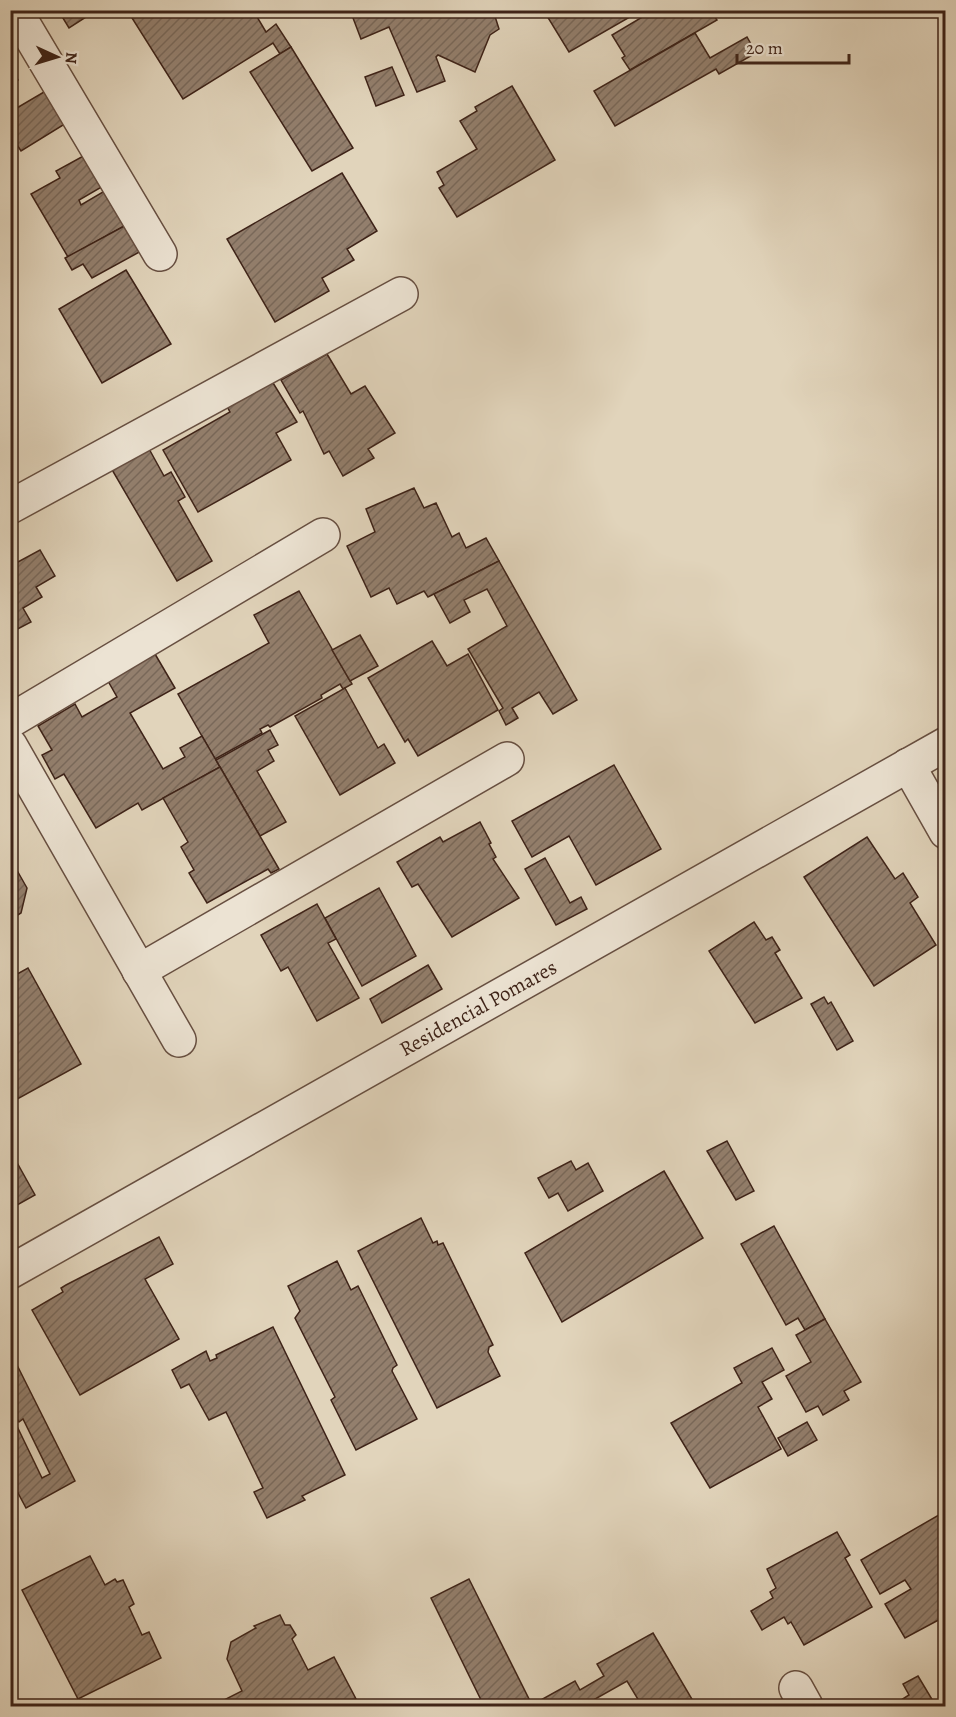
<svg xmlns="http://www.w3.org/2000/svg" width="956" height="1717" font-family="Alegreya,serif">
	<defs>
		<pattern id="building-hatch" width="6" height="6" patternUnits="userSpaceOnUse" patternTransform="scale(1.5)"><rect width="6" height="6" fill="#937f6d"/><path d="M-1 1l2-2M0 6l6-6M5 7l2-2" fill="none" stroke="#796859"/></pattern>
	</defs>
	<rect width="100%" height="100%" fill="#e1d4bb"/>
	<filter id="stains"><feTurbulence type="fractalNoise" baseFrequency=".00333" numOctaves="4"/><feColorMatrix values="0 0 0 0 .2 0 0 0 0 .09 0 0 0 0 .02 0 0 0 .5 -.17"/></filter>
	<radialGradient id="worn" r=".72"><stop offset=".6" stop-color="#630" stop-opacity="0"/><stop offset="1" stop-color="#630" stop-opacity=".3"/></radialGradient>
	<g fill="url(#building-hatch)" stroke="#3e2318" stroke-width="1.5" fill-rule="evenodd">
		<path d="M58,10H97L69,28Z"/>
		<path d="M127,10H253L266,32L276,24L291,47L280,54L273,43L183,99Z"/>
		<path d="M350,10H493L499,29L490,35L475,72L438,55L436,57L445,81L417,92L389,27L361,39Z"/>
		<path d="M556,10H642L569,52L547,16Z"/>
		<path d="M654,10H710L717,20L630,70L622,58L625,56L612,35Z"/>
		<path d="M695,33L710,58L747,37L756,53L719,74L716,69L615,126L594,91Z"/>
		<path d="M291,47L353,148L312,171L250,72Z"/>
		<path d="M10,67L18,80L10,84Z"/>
		<path d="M392,67L404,95L376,106L365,77Z"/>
		<path d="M512,86L555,160L457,217L439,188L444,185L437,172L477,149L460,121L477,111L475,107Z"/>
		<path d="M49,89L68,122L21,151L10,134V112Z"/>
		<path d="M87,154L105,185L79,200L81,205L108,189L128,224L68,257L31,194L60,178L56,171Z"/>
		<path d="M342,173L377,231L347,249L354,260L322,278L329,291L275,322L227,239Z"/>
		<path d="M128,224L143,250L92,278L83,264L72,270L65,258Z"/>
		<path d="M126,270L171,344L102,383L59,309Z"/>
		<path d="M327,354L351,394L365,386L395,433L368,449L374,458L343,476L329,451L324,454L303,411L300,413L281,380Z"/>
		<path d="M270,378L297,422L276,433L291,460L198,512L163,450L230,412L225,403Z"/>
		<path d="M148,447L164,476L171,472L185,497L178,501L212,561L177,581L111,468Z"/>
		<path d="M414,488L424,508L436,503L452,537L459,533L466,548L486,538L499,561L428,597L424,591L397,604L389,588L371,597L347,546L375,532L366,509Z"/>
		<path d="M10,548L18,562L40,550L55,576L36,587L42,597L23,608L31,622L10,633Z"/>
		<path d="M499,561L577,700L553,714L539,692L512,708L518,718L506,725L499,711L503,708L468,649L507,626L487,589L464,600L470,612L450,623L434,594Z"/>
		<path d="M299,591L352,684L343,689L340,684L321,695L322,698L270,727L268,725L260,729L262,733L215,759L178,694L269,643L254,615Z"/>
		<path d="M360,635L378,666L350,681L332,650Z"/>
		<path d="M432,641L447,666L468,654L498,710L418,756L408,739L405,742L368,678Z"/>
		<path d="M155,654L175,688L130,713L163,769L185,757L180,748L202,736L220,767L142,810L138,803L96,828L64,774L55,779L42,755L52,750L38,726L75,704L82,717L117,697L108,681Z"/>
		<path d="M345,688L378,748L384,744L395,763L340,795L295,716Z"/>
		<path d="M270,730L278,745L268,750L274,761L257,771L286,822L260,836L216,760Z"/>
		<path d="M614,765L661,849L596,885L569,836L532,857L512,821Z"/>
		<path d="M220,767L279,869L271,873L268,869L207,903L189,873L194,870L181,847L188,842L163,798Z"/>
		<path d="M480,822L491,843L489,844L496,857L493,859L519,898L452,937L418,884L412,887L397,862L440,837L443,842Z"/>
		<path d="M867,837L895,879L903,873L918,897L910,903L936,945L874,986L804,877Z"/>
		<path d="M10,858L27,888L21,913L13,918Z"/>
		<path d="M545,858L570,903L581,897L587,909L556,925L525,869Z"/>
		<path d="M379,888L416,956L362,986L325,918Z"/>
		<path d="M317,904L336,939L328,943L359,998L317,1021L288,967L281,971L261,935Z"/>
		<path d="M754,922L766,940L772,937L780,950L775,953L802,998L755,1023L709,951Z"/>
		<path d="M428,965L442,989L382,1023L370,999Z"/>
		<path d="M28,968L81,1064L10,1103V978Z"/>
		<path d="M824,997L828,1004L831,1002L853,1041L837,1050L811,1004Z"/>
		<path d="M727,1141L754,1191L736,1200L707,1151Z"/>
		<path d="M10,1150L35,1195L10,1209Z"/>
		<path d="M571,1161L576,1170L588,1163L603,1191L568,1211L558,1193L549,1198L538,1178Z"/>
		<path d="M664,1171L703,1238L562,1322L525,1253Z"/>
		<path d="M421,1218L433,1243L437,1241L438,1245L443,1243L493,1345L489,1347L488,1352L500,1376L437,1408L358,1251Z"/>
		<path d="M774,1226L825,1319L805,1330L798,1318L786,1325L741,1244Z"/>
		<path d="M159,1237L173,1264L145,1279L179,1339L80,1395L32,1310L63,1292L61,1288L66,1285Z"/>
		<path d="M337,1261L351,1290L358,1286L397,1365L393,1368L392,1371L417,1419L356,1450L331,1400L335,1397L295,1318L300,1311L288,1286Z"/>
		<path d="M825,1319L861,1382L844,1391L849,1400L823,1415L818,1406L806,1412L786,1376L811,1362L796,1335Z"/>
		<path d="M273,1327L345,1475L302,1496L305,1500L267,1518L254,1492L263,1488L226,1412L209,1420L189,1384L181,1388L172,1370L206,1351L210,1361L217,1358L216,1355Z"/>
		<path d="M772,1348L784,1370L762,1382L772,1399L758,1407L781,1449L710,1488L671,1423L742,1383L734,1368Z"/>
		<path d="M15,1361L75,1481L26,1508L18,1493L10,1497V1363ZM17,1419L19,1422L23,1419L50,1474L42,1478L14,1420Z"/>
		<path d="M807,1422L817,1440L788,1456L778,1438Z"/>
		<path d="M944,1512L946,1616L905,1638L885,1604L911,1589L905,1580L880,1594L861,1560Z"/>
		<path d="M837,1532L850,1555L845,1558L872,1607L804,1645L791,1622L788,1624L784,1617L762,1630L751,1611L773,1598L770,1592L776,1588L767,1569Z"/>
		<path d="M90,1556L105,1585L115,1579L117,1582L123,1580L134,1604L129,1607L142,1635L149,1632L161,1658L78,1699L22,1590Z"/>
		<path d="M469,1579L529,1699L513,1706H484L431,1598Z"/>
		<path d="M280,1615L285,1625H290L296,1635L292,1639L308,1670L334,1657L356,1699L341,1706H217L216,1704L242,1691L227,1659L231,1642L256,1628L254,1626Z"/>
		<path d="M653,1633L696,1706H642L627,1681L588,1703L590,1706H530L575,1681L580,1690L604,1676L597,1664Z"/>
		<path d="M918,1676L936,1706H900L898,1702L909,1695L903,1684Z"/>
	</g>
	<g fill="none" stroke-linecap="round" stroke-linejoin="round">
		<g stroke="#674f41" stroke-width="36">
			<g id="minor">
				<path d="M15,10L160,254"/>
				<path d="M10,507L401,294"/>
				<path d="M10,721L323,535"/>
				<path d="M10,745L179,1040"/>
				<path d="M908,765L946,832"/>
				<path d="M139,971L507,759"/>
				<path d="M10,1272L946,744"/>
				<path d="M796,1688L806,1706"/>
			</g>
		</g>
		<use href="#minor" stroke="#ece3d3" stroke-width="33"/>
	</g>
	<g text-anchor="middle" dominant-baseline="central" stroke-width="4.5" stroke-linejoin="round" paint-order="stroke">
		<g font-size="21" fill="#3e2318" stroke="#ece3d3">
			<text transform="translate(478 1008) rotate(-29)">Residencial Pomares</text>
		</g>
	</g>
	<rect width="956" height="1717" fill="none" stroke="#e1d4bb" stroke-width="36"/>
	<rect x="12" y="12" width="932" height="1693" fill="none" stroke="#3e2318" stroke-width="3"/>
	<rect x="18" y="18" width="920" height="1681" fill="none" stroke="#3e2318" stroke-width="1.5"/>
	<g transform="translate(57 57) rotate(94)" stroke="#ece3d3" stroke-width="4.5" paint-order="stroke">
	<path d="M0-4.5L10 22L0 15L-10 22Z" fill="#3e2318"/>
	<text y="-9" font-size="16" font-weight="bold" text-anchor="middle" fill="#3e2318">N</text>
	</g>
	<path d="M737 54v9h112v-9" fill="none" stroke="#3e2318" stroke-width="3"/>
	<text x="746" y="54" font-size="18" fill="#3e2318" stroke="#ece3d3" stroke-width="4.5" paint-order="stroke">20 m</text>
	<rect width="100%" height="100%" filter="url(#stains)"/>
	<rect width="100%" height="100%" fill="url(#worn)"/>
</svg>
